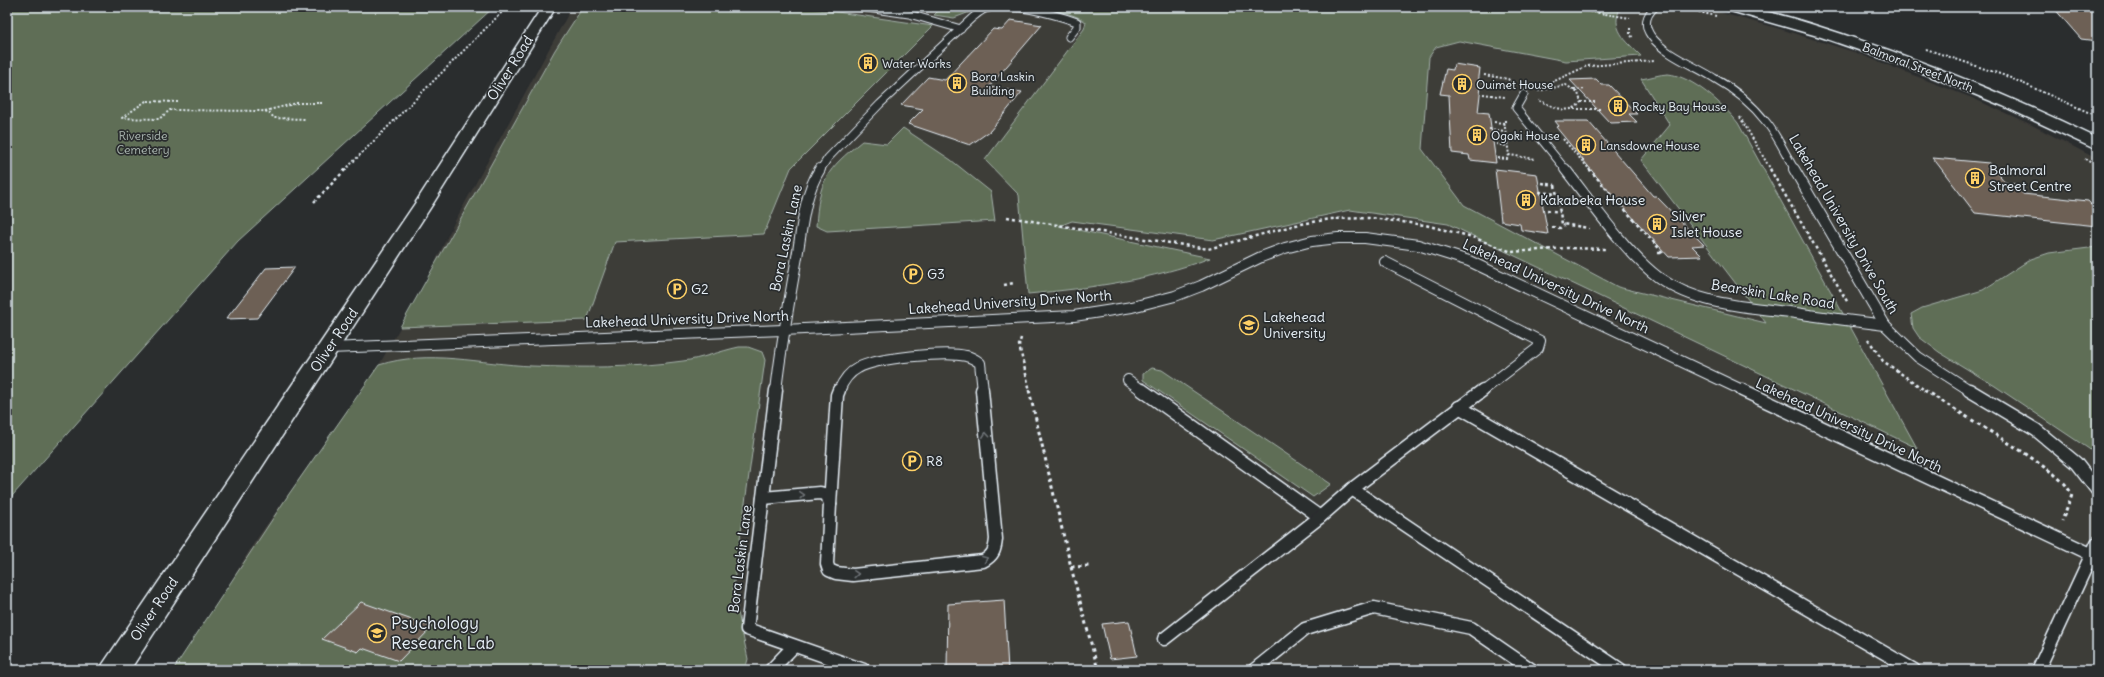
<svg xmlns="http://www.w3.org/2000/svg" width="2104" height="677" font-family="Delius,sans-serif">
	<rect width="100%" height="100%" fill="#2a2d2e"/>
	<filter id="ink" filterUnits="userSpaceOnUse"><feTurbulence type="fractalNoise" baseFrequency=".025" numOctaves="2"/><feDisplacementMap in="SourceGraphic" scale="8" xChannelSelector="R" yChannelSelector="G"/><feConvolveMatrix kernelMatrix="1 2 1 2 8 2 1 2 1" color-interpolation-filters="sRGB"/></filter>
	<g filter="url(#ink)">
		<path fill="#3e3c39" d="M572,7H1699L1777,28L1854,52L1972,98L2032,125L2097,159V670H178L254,543L379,365L424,285L454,223Z"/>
		<g fill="#5e6e57" stroke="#a3b0a8">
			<path d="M7,7H494L238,241L13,495L7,504Z"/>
			<path d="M583,7H803L933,26L791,168L764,234L615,242L587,320L400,327L555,50Z"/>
			<path d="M942,7H983L954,18L934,15Z"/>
			<path d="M1017,7H1621C1609,28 1626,41 1641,56L1566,61L1459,41L1436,47L1429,57L1422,149L1464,205L1618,287L1766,323L1641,160L1670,125L1641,79C1649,78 1660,74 1668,74C1692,76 1724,105 1738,123L1917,448L1448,224L1350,210L1213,240L1072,221L1059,226L1210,258C1151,280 1091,288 1028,294L1019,195L985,160L1084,29L1086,22C1068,9 1039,10 1017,7Z"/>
			<path d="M903,128L951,160L991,192L995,221L827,231L816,226C819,180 826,170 862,141L887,144Z"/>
			<path d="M2097,247V457L2089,449L1995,386L1939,352L1919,337L1913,328L1911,314L1922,308L1983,290L2031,259L2049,253Z"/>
			<path d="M739,347H748L762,352L765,360L733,589L748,659L745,670H173L289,494L379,365C429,349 480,364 532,366C582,368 633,368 683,361C701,359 720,351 739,347Z"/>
			<path d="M1152,368L1162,370L1331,484L1313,497L1143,380V374Z"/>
		</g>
		<g fill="#6d6054" stroke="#e8f1f8">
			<path d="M2053,7L2097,8V41L2081,39Z"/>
			<path d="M1011,20L1042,25L989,87L1022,92L990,131L970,145L908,124L923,109L901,105L928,77L945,80L993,29L1002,30Z"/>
			<path d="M1454,64L1480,68L1478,85L1481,86L1478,112L1489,113L1496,163L1470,160L1469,155L1452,153L1449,95L1440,94L1446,69L1453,70Z"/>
			<path d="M1596,79L1602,85H1609L1637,114H1629L1637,122L1610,123L1570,80Z"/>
			<path d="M1555,121H1588L1653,196H1656L1704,245L1692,246L1702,256L1669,257L1606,188L1556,127L1559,126Z"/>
			<path d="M1933,158L1989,163L2006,183L2015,184L2023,194L2088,201L2097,211V226L1975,213Z"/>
			<path d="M1495,169L1537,174L1548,234L1521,230L1520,224L1501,221Z"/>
			<path d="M295,267L257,318L226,319L266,268Z"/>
			<path d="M1004,600L1008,670H947L948,604Z"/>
			<path d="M361,602L432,627L399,661L362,648L358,652L322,639Z"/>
			<path d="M1129,621L1137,656L1110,659L1102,624Z"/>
		</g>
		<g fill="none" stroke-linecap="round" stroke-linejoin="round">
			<g stroke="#e8f1f8" stroke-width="9">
				<g id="service-far2">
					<path d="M860,7L909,14L961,29"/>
					<path d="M1655,7C1646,15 1643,25 1651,36C1666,56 1694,65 1714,78C1734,89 1753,105 1767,123C1778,137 1786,155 1795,170"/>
					<path d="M1524,94L1516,108L1566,170"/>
					<path d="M820,170L828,158L880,104L972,18C976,15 980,11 985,9C1008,1 1054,14 1077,22V27L1069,37"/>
				</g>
			</g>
			<g stroke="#e8f1f8" stroke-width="12">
				<g id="service-far1">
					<path d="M1565,169C1591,202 1626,253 1658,277C1695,304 1745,307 1789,312C1821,317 1853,321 1885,325"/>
					<path d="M1794,169L1885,325L1918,357L1971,391"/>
					<path d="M1385,262L1540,341L1538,348L1482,391"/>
					<path d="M329,348L783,330L1074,316L1132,307L1175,296L1201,286L1261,257L1285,248L1312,241L1338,238H1365L1418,245L1469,261L1744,391"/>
					<path d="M1128,380L1143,391"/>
					<path d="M776,391C781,346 789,302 797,257C802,229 804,194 820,169"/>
					<path d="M839,391C843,381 848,373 858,368C875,358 947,351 966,356C971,357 976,360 980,363L983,391"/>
				</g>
			</g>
			<g stroke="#e8f1f8" stroke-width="15">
				<g id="service">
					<path d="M776,390L747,629L864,670"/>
					<path d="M1142,390L1320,517"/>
					<path d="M1742,390L2097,557"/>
					<path d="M1969,390L2036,430L2076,463L2097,490"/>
					<path d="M1459,407L1914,670"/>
					<path d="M1352,489L1621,670"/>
					<path d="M763,498L820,493L827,495L830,504"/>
					<path d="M830,504L827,564L829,570L836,573L853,575L983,561C993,556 995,550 996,539L982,390"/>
					<path d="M830,504L837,395L839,390"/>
					<path d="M1164,639L1320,517L1352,489L1483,390"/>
					<path d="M771,670L794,646"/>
					<path d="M1254,670L1305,629L1374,608L1471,628L1532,670"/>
					<path d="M2038,670L2097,543"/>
				</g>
			</g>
			<g stroke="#e8f1f8" stroke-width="3">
				<g id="secondary">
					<path d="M542,7H556L434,202L130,670H99L416,202Z"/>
					<path d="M1725,7C1765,7 1804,22 1842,34C1930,63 2014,98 2097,138V150L2003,106L1913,69L1821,37L1727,10Z"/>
				</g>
			</g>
			<g stroke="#e8f1f8" stroke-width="2" stroke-dasharray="2 2" stroke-linecap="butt">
				<path d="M1562,7L1630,18"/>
				<path d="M1687,9L1716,16"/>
				<path d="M1630,28V34L1633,38"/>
				<path d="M1926,49L2006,76L2097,116"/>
				<path d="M944,65L951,66"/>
				<path d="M1484,75L1508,79L1513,84"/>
				<path d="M1479,81L1509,88"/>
				<path d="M1537,89L1587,66L1655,61"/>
				<path d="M1574,90L1586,89"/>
				<path d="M1538,91L1566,85L1578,93L1581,102C1569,117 1553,106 1538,100"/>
				<path d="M1483,94L1505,97"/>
				<path d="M178,102L146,101L122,118L159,119L170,110L261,111L269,112L274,118L306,119"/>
				<path d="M1581,102H1597"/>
				<path d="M1574,109H1601"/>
				<path d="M265,111L297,103H325"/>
				<path d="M1740,117L1771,170"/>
				<path d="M1506,121H1504L1509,155L1536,159"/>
				<path d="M1494,122L1504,123"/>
				<path d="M1489,129L1505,131"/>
				<path d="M1563,139L1590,170"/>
				<path d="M1496,144L1507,146"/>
				<path d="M1498,158L1507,159L1509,155"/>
				<path d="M2085,159L2097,166"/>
				<path d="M345,170L507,7"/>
			</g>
			<g stroke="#e8f1f8" stroke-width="2.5" stroke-dasharray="3 3" stroke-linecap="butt">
				<path d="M1589,169L1663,253H1656"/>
				<path d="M1770,169L1848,303"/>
				<path d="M1542,183L1555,185"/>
				<path d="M1555,185L1562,224L1589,228"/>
				<path d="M1539,192L1557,194"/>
				<path d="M314,202L346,169"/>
				<path d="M1547,210L1560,212"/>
				<path d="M1007,217L1208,249L1296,225L1330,219L1371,218L1425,225L1469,236L1512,252L1567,248L1606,249"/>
				<path d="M1552,227L1560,228L1564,225"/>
				<path d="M1004,285L1014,283"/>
				<path d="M1021,338L1019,345L1030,391"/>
				<path d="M1868,339L1883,361L1926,391"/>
			</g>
			<g stroke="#e8f1f8" stroke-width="3" stroke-dasharray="3.5 3.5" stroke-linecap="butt">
				<path d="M1029,390L1071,567L1098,670"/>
				<path d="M1924,390L2023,452L2054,474L2065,484L2072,494L2062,521"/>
				<path d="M1071,567L1090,566"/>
			</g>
			<use href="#service-far2" stroke="#2a2d2e" stroke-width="7"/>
			<use href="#service-far1" stroke="#2a2d2e" stroke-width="10"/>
			<use href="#service" stroke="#2a2d2e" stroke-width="12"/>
			<use href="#secondary" fill="#2a2d2e" fill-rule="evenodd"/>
		</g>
		<defs><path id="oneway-chevron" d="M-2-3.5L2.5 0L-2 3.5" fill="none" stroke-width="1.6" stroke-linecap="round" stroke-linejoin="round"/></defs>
		<g stroke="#6c7275">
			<use href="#oneway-chevron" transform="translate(986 435) rotate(-95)"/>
			<use href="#oneway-chevron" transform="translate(802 495) rotate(-4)"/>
			<use href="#oneway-chevron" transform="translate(985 559) rotate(-22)"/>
			<use href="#oneway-chevron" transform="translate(856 574) rotate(-3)"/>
		</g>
	</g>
	<defs>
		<g id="building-ring" transform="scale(1)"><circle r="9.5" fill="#2a2d2e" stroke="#ffd166" stroke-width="1.5"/><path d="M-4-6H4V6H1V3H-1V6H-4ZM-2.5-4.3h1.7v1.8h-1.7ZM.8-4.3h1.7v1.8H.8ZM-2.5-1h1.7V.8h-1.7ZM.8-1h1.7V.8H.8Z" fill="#ffd166"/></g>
		<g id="parking-ring" transform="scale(1)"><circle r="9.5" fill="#2a2d2e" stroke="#ffd166" stroke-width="1.5"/><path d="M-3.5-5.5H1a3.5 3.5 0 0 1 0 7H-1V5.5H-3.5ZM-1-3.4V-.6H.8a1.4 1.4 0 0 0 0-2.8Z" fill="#ffd166"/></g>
		<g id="university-ring" transform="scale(1)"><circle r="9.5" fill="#2a2d2e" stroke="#ffd166" stroke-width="1.5"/><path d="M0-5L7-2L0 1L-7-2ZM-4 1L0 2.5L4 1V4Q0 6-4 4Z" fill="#ffd166"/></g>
	</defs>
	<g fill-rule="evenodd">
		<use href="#building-ring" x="868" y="63"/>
		<use href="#building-ring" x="957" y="83"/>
		<use href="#building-ring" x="1462" y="84"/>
		<use href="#building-ring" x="1618" y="106"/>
		<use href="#building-ring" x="1477" y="135"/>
		<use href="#building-ring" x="1586" y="145"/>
		<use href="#building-ring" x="1975" y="178"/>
		<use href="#building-ring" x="1526" y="200"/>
		<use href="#building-ring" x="1657" y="224"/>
		<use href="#parking-ring" x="913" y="274"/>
		<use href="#parking-ring" x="677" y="289"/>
		<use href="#university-ring" x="1249" y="325"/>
		<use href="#parking-ring" x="912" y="461"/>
		<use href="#university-ring" x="377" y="633"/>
	</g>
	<g text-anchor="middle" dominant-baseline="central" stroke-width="3.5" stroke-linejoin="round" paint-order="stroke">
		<g font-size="12" fill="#e8f1f8" stroke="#2a2d2e" text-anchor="start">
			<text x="882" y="63">Water Works</text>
			<text x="971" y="76">Bora Laskin<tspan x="971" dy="14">Building</tspan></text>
			<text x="1476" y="84">Ouimet House</text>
			<text x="1632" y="106">Rocky Bay House</text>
			<text x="1491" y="135">Ogoki House</text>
			<text x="1600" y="145">Lansdowne House</text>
		</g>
		<g font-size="12" fill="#e8f1f8" stroke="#2a2d2e">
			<text transform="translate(1918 67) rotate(21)">Balmoral Street North</text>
		</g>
		<g font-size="12" fill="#aab6b0" stroke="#2a2d2e">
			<text x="143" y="135">Riverside<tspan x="143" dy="14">Cemetery</tspan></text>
		</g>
		<g font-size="14" fill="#e8f1f8" stroke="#2a2d2e">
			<text transform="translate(510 68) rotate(-58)">Oliver Road</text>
			<text transform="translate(1844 224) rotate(60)">Lakehead University Drive South</text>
			<text transform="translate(786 238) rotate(-78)">Bora Laskin Lane</text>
			<text transform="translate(1556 286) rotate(25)">Lakehead University Drive North</text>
			<text transform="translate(1773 294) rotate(9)">Bearskin Lake Road</text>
			<text transform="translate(1010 302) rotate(-4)">Lakehead University Drive North</text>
			<text transform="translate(687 319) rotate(-2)">Lakehead University Drive North</text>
			<text transform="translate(334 340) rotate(-56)">Oliver Road</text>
			<text transform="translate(1849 425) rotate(25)">Lakehead University Drive North</text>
			<text transform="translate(740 559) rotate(-83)">Bora Laskin Lane</text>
			<text transform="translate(154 609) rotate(-56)">Oliver Road</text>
		</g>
		<g font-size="14" fill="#e8f1f8" stroke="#2a2d2e" text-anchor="start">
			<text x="1989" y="170">Balmoral<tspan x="1989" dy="16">Street Centre</tspan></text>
			<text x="1540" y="200">Kakabeka House</text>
			<text x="1671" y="216">Silver<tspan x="1671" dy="16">Islet House</tspan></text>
			<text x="927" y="274">G3</text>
			<text x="691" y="289">G2</text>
			<text x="1263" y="317">Lakehead<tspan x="1263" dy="16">University</tspan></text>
			<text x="926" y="461">R8</text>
		</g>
		<g font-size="17" fill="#e8f1f8" stroke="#2a2d2e" text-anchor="start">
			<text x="391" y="623">Psychology<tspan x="391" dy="20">Research Lab</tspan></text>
		</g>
	</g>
	<rect width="2104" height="677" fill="none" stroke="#2a2d2e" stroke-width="24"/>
	<rect x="12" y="12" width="2080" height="653" fill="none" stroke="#e8f1f8" stroke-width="1.5" filter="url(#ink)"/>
</svg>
